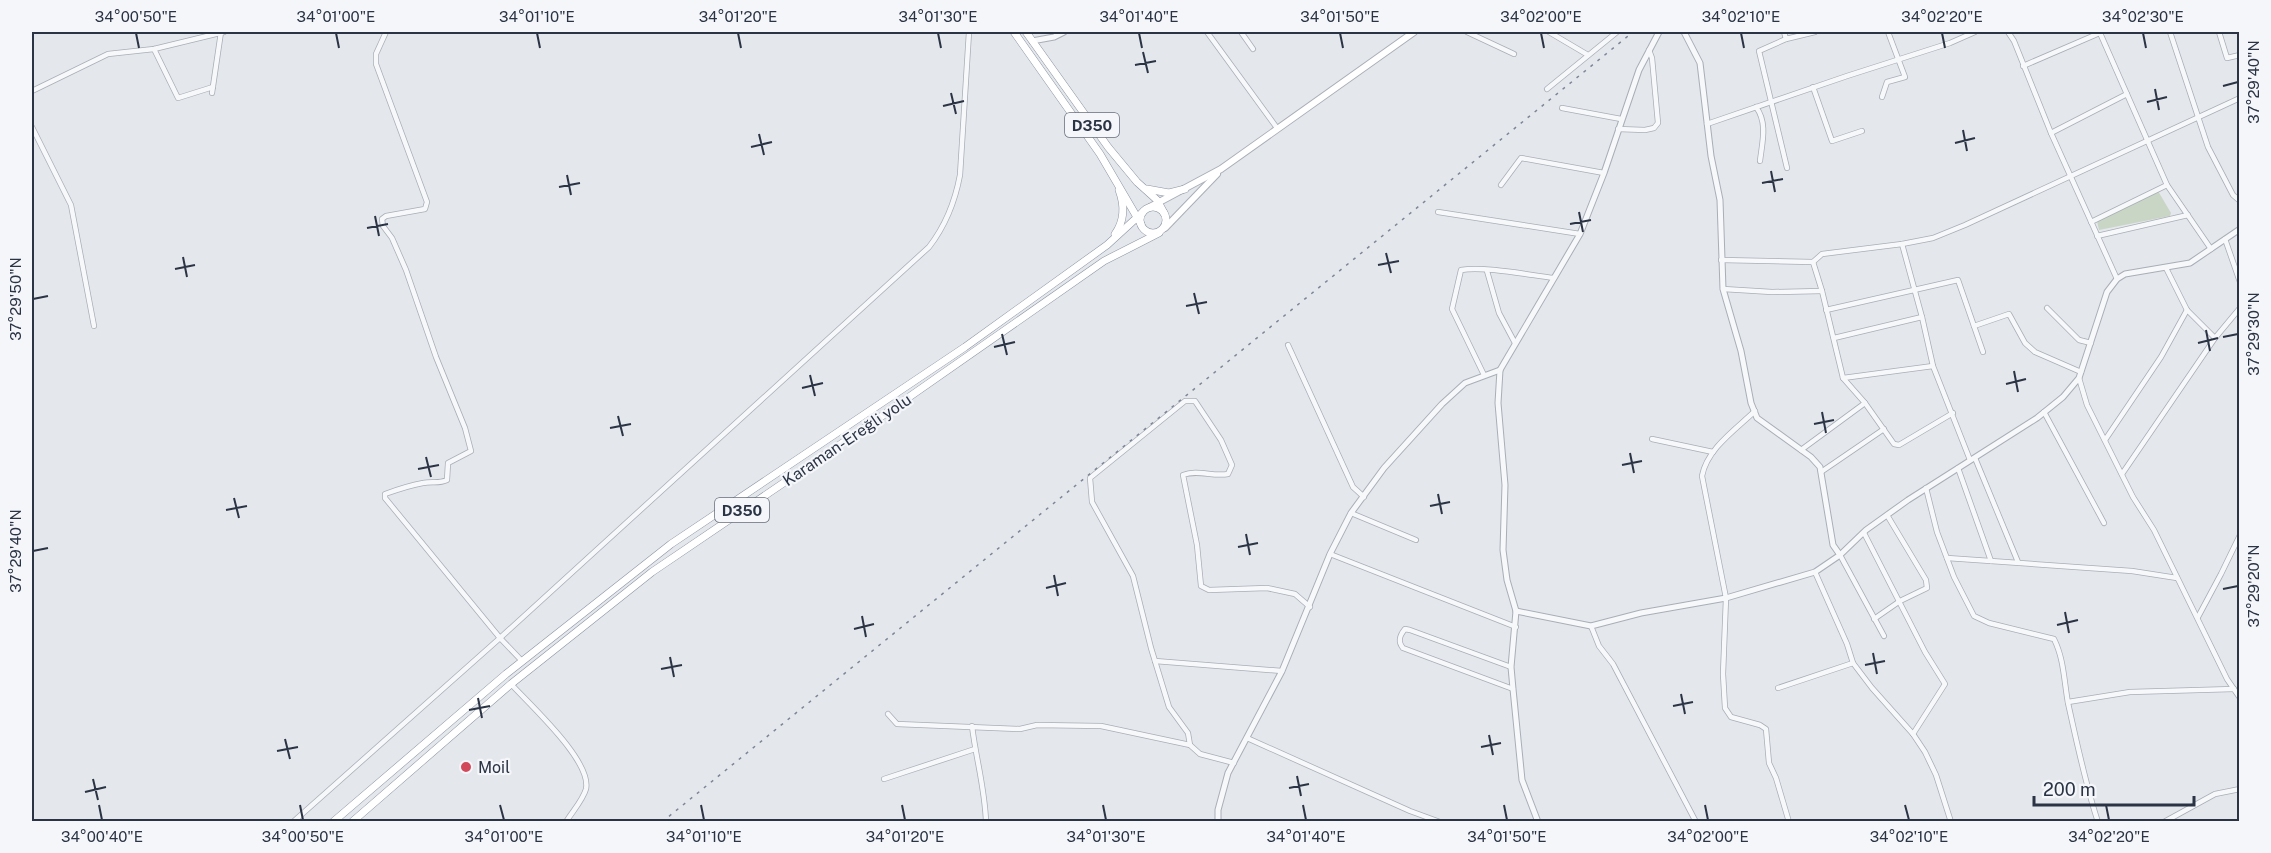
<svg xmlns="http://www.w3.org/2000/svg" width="2271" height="853" font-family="'Public Sans',sans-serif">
	<rect width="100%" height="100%" fill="#e4e7ec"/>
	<path fill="#c9d6c5" d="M2158,191L2171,213L2170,216L2099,230L2097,221Z"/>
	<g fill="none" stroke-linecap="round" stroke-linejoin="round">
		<g stroke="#a9aeb7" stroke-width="6">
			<g id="minor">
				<path d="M386,32L376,54V64L427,202L425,209L386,216L382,219L383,226L392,238L406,270L436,357L465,428L471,451L448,463L447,480C439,484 432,481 423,483C412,485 396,490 385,494V498L500,638L522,661"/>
				<path d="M1207,32L1277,128"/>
				<path d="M1241,32L1253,49"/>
				<path d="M1467,32L1514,54"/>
				<path d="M1549,32L1588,55"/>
				<path d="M1784,32L1786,39L1815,32"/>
				<path d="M2008,32L2014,41L2051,133L2117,279"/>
				<path d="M2170,32L2208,147L2233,195L2240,201"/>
				<path d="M2219,32L2227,58L2240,55"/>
				<path d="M2100,33L2167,185L2211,249"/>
				<path d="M1786,39L1759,51L1787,168"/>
				<path d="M154,49L178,98L213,87"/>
				<path d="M2023,66L2102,32"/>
				<path d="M1813,87L1832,141L1862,131"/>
				<path d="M1547,89L1617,32"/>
				<path d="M32,91L108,54L154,49L224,32"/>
				<path d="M212,93L221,32"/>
				<path d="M1882,97L1887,82L1905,77L1888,32"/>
				<path d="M1756,107C1768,123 1762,143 1760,161"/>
				<path d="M1562,108L1621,119"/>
				<path d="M1707,124L1847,76L1950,43L1975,32"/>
				<path d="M32,127L71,205L94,326"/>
				<path d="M1618,129L1645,130L1654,128L1658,123L1652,58L1649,50"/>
				<path d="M2051,133L2127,94"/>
				<path d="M1501,185L1521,158L1604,173"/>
				<path d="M1438,212L1580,234"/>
				<path d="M2091,222L2167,185"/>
				<path d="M2097,236L2188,215"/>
				<path d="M2225,239L2240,282"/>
				<path d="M1902,244L1933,238L1965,225L2240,98"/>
				<path d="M1721,260L1813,262L1822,254L1902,244L1922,317L1933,366L1970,460"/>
				<path d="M1813,262L1822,291L1843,378L1933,366"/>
				<path d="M2166,268L2187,310L2215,338"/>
				<path d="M1487,271L1499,313L1515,343"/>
				<path d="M1723,289L1772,292L1822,291"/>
				<path d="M2047,308L2079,340L2091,343"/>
				<path d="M1826,310L1958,280L1983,352"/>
				<path d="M1974,326L2009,314L2025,343L2035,352L2081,372"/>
				<path d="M1834,338L1922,317"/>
				<path d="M1288,345L1353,487L1364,497"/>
				<path d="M1484,375L1452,309L1461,270C1484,266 1529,275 1554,278"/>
				<path d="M1843,378L1865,403L1894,444L1899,445L1953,413"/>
				<path d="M2079,378L2087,405L2133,497L2154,530L2227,679L2240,698"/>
				<path d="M1755,411C1735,430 1707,449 1702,476L1726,598L1723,674L1725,708L1731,717L1760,725L1766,729L1769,763L1776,778L1789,822"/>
				<path d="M2044,412L2104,523"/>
				<path d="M1652,439L1713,452"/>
				<path d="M2105,440L2161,357L2187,310"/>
				<path d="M1801,450L1865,403"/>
				<path d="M1975,458L2018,562"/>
				<path d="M1958,468L1991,561"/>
				<path d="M1821,472L1884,429"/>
				<path d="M2122,474L2215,338L2240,308"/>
				<path d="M1926,488L1937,532L1954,577L1974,616L1989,623L2054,639C2064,659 2064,681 2068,703C2077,743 2085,783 2098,822"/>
				<path d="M1351,513L1416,540"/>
				<path d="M1864,533L1925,652L1945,684L1913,734"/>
				<path d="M1330,554L1516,627"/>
				<path d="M1840,555L1884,636"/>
				<path d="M1947,558L2132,571L2177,578"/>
				<path d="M1815,572L1847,644L1853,663L1872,688L1913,734L1925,752L1936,775L1951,822"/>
				<path d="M2198,617L2221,574L2240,535"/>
				<path d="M1874,619L1900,601L1927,588L1926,580L1887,515"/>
				<path d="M1591,626L1599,646L1613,664L1696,822"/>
				<path d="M1155,661L1282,671"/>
				<path d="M1511,667L1410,630L1405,629C1400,635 1397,641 1403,648L1513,689"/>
				<path d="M511,684C530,705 592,761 586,789C583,800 572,812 566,822"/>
				<path d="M1778,688L1853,663"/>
				<path d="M2068,702L2130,692L2234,689"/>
				<path d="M888,714L897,724L1020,729L1037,725L1101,726L1190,745L1200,754L1234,763"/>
				<path d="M972,726C976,759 985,789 986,822"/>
				<path d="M1247,738L1410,811L1440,822"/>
				<path d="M1190,745L1188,733L1169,707L1151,648L1133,576L1092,502L1090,478L1185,401H1195L1221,440L1232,465L1228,474C1213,477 1197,469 1183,475L1197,545L1201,586L1209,590L1267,588L1295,594L1310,607"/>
				<path d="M884,779L975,749"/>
				<path d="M293,822L500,638L929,247C946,225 955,202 960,175L969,32"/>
				<path d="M2164,822L2215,794L2240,789"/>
			</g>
		</g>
		<g stroke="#a9aeb7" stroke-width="7">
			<g id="tertiary">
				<path d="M1684,32L1700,63L1711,156L1720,200L1723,289L1741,351L1751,403L1757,418L1811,457L1820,467L1833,545L1840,555"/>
				<path d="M1032,41L1054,37L1064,32"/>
				<path d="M1516,611L1591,626L1641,613L1726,598L1815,572L1840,555L1866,530L1908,500L2037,418L2063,397L2079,378L2107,292L2117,279L2125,274L2190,263L2240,229"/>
				<path d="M1218,822V810L1228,773L1282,671L1330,554L1351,513L1384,468L1442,404L1465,383L1500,370"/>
				<path d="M1538,822L1522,780L1513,689L1511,667L1516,611L1507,580L1503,550L1505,485L1498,403L1500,370L1580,234L1604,173L1639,70L1659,32"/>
			</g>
		</g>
		<g stroke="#a9aeb7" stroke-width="8">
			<g id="secondary">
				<path d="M1150,207L1221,169L1414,32"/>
				<path d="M1165,228L1217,174"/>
			</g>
		</g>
		<g stroke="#8b94a3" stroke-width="8">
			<g id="trunk">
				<path d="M1014,32L1100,154L1141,224"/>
				<path d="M1026,32L1108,147L1137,182L1157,200L1164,213"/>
				<path d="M1147,189L1169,193L1185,189"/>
				<circle cx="1153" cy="220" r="13"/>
				<path d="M1115,234C1125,220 1125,206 1119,190"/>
				<path d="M333,822L506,674L671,544L965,347L1107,245L1143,212"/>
				<path d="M352,822L511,684L652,572L869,425L1104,261L1159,233"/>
			</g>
		</g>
		<use href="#minor" stroke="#f7f8fa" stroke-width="4.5"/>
		<use href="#tertiary" stroke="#f7f8fa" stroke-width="5"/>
		<use href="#secondary" stroke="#fff" stroke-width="6"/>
		<use href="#trunk" stroke="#fff" stroke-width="7"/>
		<path stroke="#7d8696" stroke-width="1.5" stroke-dasharray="3 6" stroke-linecap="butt" d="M662,822L1633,32"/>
	</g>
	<path fill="none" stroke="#2b3445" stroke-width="2" d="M136,33L139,48M336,33L339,48M537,33L540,48M738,33L741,48M938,33L941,48M1139,33L1142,48M1340,33L1343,48M1541,33L1544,48M1741,33L1744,48M1942,33L1945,48M2143,33L2146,48M1143,52L1148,73M1135,65L1156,61M2223,86L2238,82M2155,89L2159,110M951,93L956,114M2147,102L2167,97M943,106L964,101M1963,130L1967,151M759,134L764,155M1955,143L1975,138M751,147L772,142M1771,171L1775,192M567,175L571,195M1762,183L1783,179M559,187L580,183M1579,212L1583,232M375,216L379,236M1570,224L1591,220M367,228L388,224M1386,253L1391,273M183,257L187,277M1378,265L1399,261M175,269L195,265M1194,293L1199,314M33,299L48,296M1186,306L1207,302M2206,330L2210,351M1002,334L1007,355M2223,337L2238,334M2198,343L2218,338M994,347L1015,342M2014,371L2018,392M810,375L815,396M2006,384L2026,379M802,388L823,383M1822,412L1826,433M618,416L623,436M1814,424L1834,420M610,428L631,424M1630,453L1634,473M426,457L431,477M1622,465L1642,461M418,469L439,465M1438,494L1442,514M234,498L239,518M1430,506L1450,502M226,510L247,506M1246,534L1250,555M1238,547L1258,543M33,551L48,548M1054,575L1058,596M1046,588L1066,583M2223,589L2238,586M2065,612L2069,633M862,616L866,637M2057,625L2078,620M854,629L874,624M1873,653L1877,674M670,657L674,677M1865,665L1885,661M661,669L682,665M1681,694L1685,714M478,698L482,718M1673,706L1693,702M469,710L490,706M1489,735L1493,755M285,739L290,759M1481,747L1501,743M277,751L298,747M1297,776L1301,796M93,779L98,800M1289,788L1309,784M85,792L106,787M99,805L102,820M300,805L303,820M500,805L504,820M701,805L704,820M902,805L905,820M1103,805L1106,820M1303,805L1306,820M1504,805L1507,820M1705,805L1708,820M1905,805L1909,820M2106,805L2109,820"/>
	<circle fill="#d1495b" stroke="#f4f6f9" stroke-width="2" cx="466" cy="767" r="6"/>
	<g text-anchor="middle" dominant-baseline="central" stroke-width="4.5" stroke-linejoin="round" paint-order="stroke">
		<g fill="#f4f6f9" stroke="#676e7b" stroke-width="1.5">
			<rect x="1065" y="113" width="54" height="24" rx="4.5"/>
			<rect x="715" y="498" width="54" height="24" rx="4.5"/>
		</g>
		<g font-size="15" font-weight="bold" fill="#2b3445">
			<text x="1092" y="125">D350</text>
			<text x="742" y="510">D350</text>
		</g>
		<g font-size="16" fill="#2b3445" stroke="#f4f6f9">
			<text transform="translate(847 440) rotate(-34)">Karaman-Ereğli yolu</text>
		</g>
		<g font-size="16" fill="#2b3445" stroke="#f4f6f9" text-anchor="start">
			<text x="478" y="767">Moil</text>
		</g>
	</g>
	<rect width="2271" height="853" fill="none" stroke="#f4f6f9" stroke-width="66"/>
	<path d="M2034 796v9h160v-9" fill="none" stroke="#2b3445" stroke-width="3"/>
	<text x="2043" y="796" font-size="18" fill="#2b3445" stroke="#f4f6f9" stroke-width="4.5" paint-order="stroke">200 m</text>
	<rect x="33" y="33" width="2205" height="787" fill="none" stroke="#2b3445" stroke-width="2"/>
	<g font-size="15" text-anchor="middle" fill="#2b3445">
		<text x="136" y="22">34°00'50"E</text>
		<text x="336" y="22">34°01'00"E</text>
		<text x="537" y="22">34°01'10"E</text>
		<text x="738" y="22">34°01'20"E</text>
		<text x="938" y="22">34°01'30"E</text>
		<text x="1139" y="22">34°01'40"E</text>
		<text x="1340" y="22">34°01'50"E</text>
		<text x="1541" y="22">34°02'00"E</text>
		<text x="1741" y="22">34°02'10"E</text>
		<text x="1942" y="22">34°02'20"E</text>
		<text x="2143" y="22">34°02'30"E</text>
		<text transform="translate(2254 82) rotate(-90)" y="5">37°29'40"N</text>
		<text transform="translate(16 299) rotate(-90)" y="5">37°29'50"N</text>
		<text transform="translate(2254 334) rotate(-90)" y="5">37°29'30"N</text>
		<text transform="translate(16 551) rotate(-90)" y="5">37°29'40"N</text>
		<text transform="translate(2254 586) rotate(-90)" y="5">37°29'20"N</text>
		<text x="102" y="842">34°00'40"E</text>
		<text x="303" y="842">34°00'50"E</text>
		<text x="504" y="842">34°01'00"E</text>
		<text x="704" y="842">34°01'10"E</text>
		<text x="905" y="842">34°01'20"E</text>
		<text x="1106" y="842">34°01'30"E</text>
		<text x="1306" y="842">34°01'40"E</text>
		<text x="1507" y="842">34°01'50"E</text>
		<text x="1708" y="842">34°02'00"E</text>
		<text x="1909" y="842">34°02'10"E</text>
		<text x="2109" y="842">34°02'20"E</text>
	</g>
</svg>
